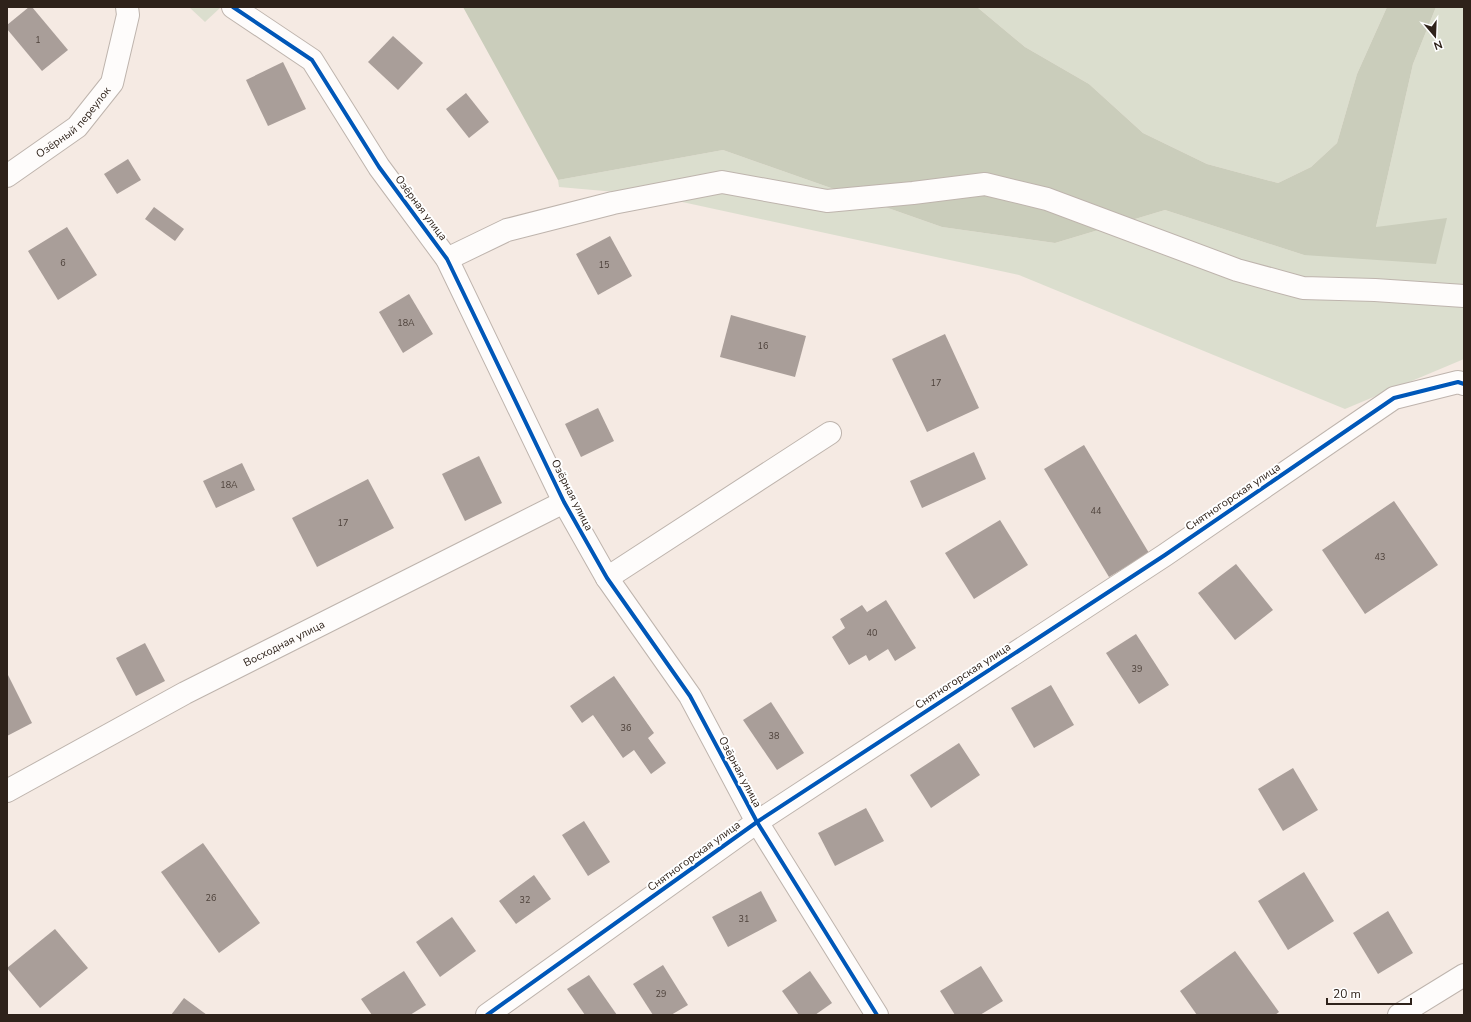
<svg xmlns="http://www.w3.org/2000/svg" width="1471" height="1022" font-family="'Nunito Sans',sans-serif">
	<rect width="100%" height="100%" fill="#f5eae3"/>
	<g fill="#dbdece">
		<path d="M189,7H221L205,22Z"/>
		<path d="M977,7H1387L1357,74L1337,143L1311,167L1278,183L1207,164L1143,133L1089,84L1025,47Z"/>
		<path d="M1436,7H1464V359L1345,409L1019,275L650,195L559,187L558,180L723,150L942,227L1055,243L1165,210L1304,255L1376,227L1413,64Z"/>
	</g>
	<path fill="#cacdbb" d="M463,7H977L1025,47L1089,84L1143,133L1207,164L1278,183L1311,167L1337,143L1357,74L1387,7H1436L1413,64L1376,227L1447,218L1436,264L1304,255L1165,210L1055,243L942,227L723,150L558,180Z"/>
	<g fill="#a99e99">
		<path d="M29,7H32L68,50L42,71L7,29V25Z"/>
		<path d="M393,36L423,63L398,90L368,62Z"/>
		<path d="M283,62L306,109L268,126L246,80Z"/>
		<path d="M466,93L489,122L469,138L446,109Z"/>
		<path d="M128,159L141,180L117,194L104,174Z"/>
		<path d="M154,207L184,229L175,241L145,219Z"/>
		<path d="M67,227L97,275L58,300L28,251Z"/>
		<path d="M610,236L632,276L598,295L576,254Z"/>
		<path d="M409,294L433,334L403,353L379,312Z"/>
		<path d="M731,315L806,336L795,377L720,357Z"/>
		<path d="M945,334L979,408L927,432L892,359Z"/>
		<path d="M598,408L614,441L581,457L565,424Z"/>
		<path d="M1084,445L1149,553L1109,577L1044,469Z"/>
		<path d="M974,452L986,479L922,508L910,481Z"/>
		<path d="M479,456L502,503L465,521L442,474Z"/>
		<path d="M242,463L255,490L216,508L203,481Z"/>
		<path d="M368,479L394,528L317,567L292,518Z"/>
		<path d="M1394,501L1438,565L1365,614L1322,550Z"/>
		<path d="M1000,520L1028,565L974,599L945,553Z"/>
		<path d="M1236,564L1273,610L1235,640L1198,593Z"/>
		<path d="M886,600L916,648L895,661L888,649L869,661L866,655L849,665L832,637L845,628L840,619L862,605L867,612Z"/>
		<path d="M1136,634L1169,685L1139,704L1106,653Z"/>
		<path d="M145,643L165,681L136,696L116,658Z"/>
		<path d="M7,673L32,723L7,736Z"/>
		<path d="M614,676L654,733L648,738L666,763L651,774L634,750L623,758L593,715L582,723L570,706Z"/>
		<path d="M1051,685L1074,725L1034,748L1011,708Z"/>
		<path d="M771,702L804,753L777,770L743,720Z"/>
		<path d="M959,743L980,775L931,808L910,775Z"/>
		<path d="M1293,768L1318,810L1283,831L1258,789Z"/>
		<path d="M866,808L884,841L835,866L818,833Z"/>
		<path d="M584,821L610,862L588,876L562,835Z"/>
		<path d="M203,843L260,923L219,953L161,872Z"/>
		<path d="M1304,872L1334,921L1288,950L1258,901Z"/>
		<path d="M534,875L551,899L516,924L499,901Z"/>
		<path d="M761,891L777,921L728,947L712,917Z"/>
		<path d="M1388,911L1413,953L1378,974L1353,933Z"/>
		<path d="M452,917L476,951L440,977L416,942Z"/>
		<path d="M55,929L88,968L40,1008L7,968Z"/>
		<path d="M1235,951L1279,1012L1275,1015H1197L1180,991Z"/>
		<path d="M663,965L688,1005L671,1015H653L633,984Z"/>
		<path d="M981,966L1003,1001L980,1015H955L940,991Z"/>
		<path d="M404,971L426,1005L410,1015H372L361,999Z"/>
		<path d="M810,971L832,1003L815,1015H799L782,991Z"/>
		<path d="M589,975L617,1015H585L567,989Z"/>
		<path d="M184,998L207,1015H171Z"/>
	</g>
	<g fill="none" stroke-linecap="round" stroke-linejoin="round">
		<g stroke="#beb4ad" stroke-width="24">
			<g id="minor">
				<path d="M233,7L312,60L379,167L447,259L564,502L607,578L690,696L757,822L877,1015"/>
				<path id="s1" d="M7,176L77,127L112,83L128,15L127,7"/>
				<path d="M447,259L507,230L613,203L722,182L827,201L913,193L985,184L1047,199L1237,270L1303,288L1375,290L1464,296"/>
				<path d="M607,578L830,433"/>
				<path id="s2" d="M7,791L185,693L564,502"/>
				<path d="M487,1015L757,822L1165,555L1394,398L1458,382L1464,384"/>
				<path d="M1399,1015L1464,975"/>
			</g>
		</g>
		<use href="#minor" stroke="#fefcfb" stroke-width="22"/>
		<g stroke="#fff" stroke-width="6">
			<g id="cycleway">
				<path d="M233,7L312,60L379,167L447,259L564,502L607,578L690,696L757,822L877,1015"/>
				<path d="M487,1015L757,822L1165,555L1394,398L1458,382L1464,384"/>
			</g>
		</g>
		<use href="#cycleway" stroke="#0057b8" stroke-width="4"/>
	</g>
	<g text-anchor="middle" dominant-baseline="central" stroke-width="4" stroke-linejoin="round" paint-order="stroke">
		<g font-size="9" fill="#4d413a">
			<text x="38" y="40">1</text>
			<text x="63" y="263">6</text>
			<text x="604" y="265">15</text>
			<text x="406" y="323">18А</text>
			<text x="763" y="346">16</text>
			<text x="936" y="383">17</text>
			<text x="229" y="485">18А</text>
			<text x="1096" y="511">44</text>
			<text x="343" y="523">17</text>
			<text x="1380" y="557">43</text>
			<text x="872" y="633">40</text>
			<text x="1137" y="669">39</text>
			<text x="626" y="728">36</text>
			<text x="774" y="736">38</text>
			<text x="211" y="898">26</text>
			<text x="525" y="900">32</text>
			<text x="744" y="919">31</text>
			<text x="661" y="994">29</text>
		</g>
		<g font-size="11" fill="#2e221a" stroke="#fff">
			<text stroke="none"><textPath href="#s1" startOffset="86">Озёрный переулок</textPath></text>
			<text transform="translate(421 208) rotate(53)">Озёрная улица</text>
			<text transform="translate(572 495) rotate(63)">Озёрная улица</text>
			<text transform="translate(1233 497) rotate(-34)">Снятногорская улица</text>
			<text stroke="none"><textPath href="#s2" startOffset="314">Восходная улица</textPath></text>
			<text transform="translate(963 676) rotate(-33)">Снятногорская улица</text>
			<text transform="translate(740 772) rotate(62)">Озёрная улица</text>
			<text transform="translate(694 856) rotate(-36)">Снятногорская улица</text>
		</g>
	</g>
	<rect width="1471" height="1022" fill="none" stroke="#2e221a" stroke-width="16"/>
	<g transform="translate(1435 36) rotate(161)" stroke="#ffffff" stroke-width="3" paint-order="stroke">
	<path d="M0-3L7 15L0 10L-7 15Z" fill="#2e221a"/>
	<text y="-6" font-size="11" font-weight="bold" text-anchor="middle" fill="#2e221a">N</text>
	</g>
	<path d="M1327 998v6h84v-6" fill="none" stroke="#2e221a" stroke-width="2"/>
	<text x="1333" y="998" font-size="12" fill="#2e221a" stroke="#ffffff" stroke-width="3" paint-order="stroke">20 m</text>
</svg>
